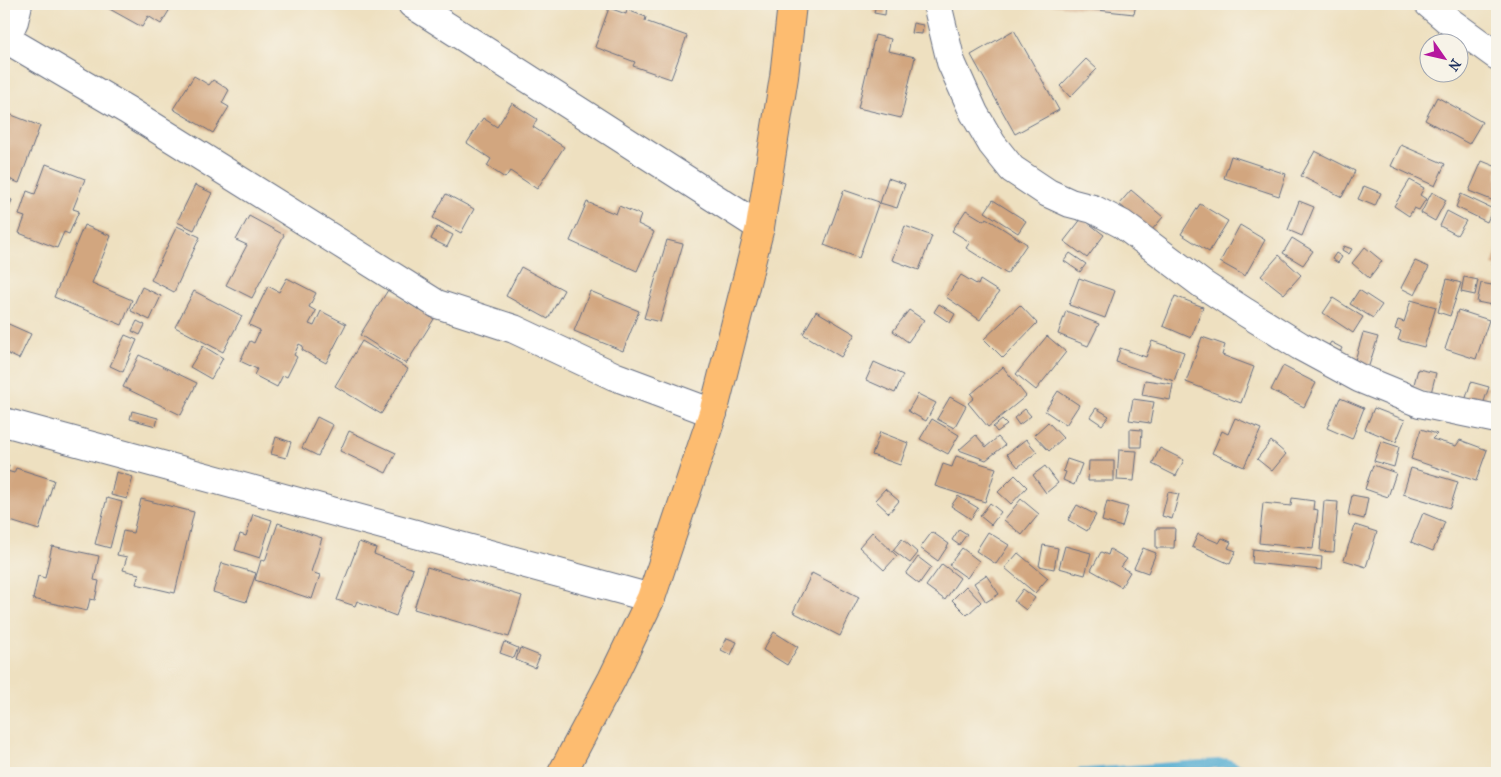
<svg xmlns="http://www.w3.org/2000/svg" width="1501" height="777" font-family="'IM FELL French Canon',serif">
	<rect width="100%" height="100%" fill="#f7f3e8"/>
	<filter id="ink" filterUnits="userSpaceOnUse"><feTurbulence type="fractalNoise" baseFrequency=".02" numOctaves="2"/><feDisplacementMap in="SourceGraphic" scale="10" xChannelSelector="R" yChannelSelector="G"/><feConvolveMatrix kernelMatrix="1 2 1 2 8 2 1 2 1" color-interpolation-filters="sRGB"/></filter>
	<filter id="wash" filterUnits="userSpaceOnUse"><feTurbulence type="fractalNoise" baseFrequency=".0096" numOctaves="4" result="noise"/><feDisplacementMap in="SourceGraphic" scale="20" xChannelSelector="R" yChannelSelector="G"/><feGaussianBlur stdDeviation="1.12" result="paint"/><feColorMatrix in="noise" values="0 0 0 0 0 0 0 0 0 0 0 0 0 0 0 0 0 1.4 0 .05"/><feComposite in="paint" operator="in"/></filter>
	<g filter="url(#wash)">
		<rect width="100%" height="100%" fill="#eee0c0"/>
		<g fill="none" stroke-linecap="round" stroke-linejoin="round">
			<path stroke="#55add2" stroke-width="9" d="M1079,773L1226,763L1249,773"/>
		</g>
		<g id="blocks">
			<g fill="#d2a67f">
				<path d="M108,4H173L161,24L148,16L142,27L106,7Z"/>
				<path d="M876,4H886L885,15L874,13Z"/>
				<path d="M1052,4H1136L1134,14L1052,5Z"/>
				<path d="M609,8L626,14L627,10L646,17L645,21L687,36L671,79L633,66L635,62L595,47Z"/>
				<path d="M913,23L923,25L922,34L911,33Z"/>
				<path d="M1014,30L1059,110L1015,134L971,55Z"/>
				<path d="M875,35L891,39L888,51L915,57L901,118L858,108Z"/>
				<path d="M1086,59L1097,69L1070,97L1060,86Z"/>
				<path d="M194,76L209,85L213,80L229,90L222,103L229,107L213,133L173,109Z"/>
				<path d="M1437,97L1482,122L1469,144L1425,120Z"/>
				<path d="M512,103L537,119L533,127L564,147L537,189L510,171L505,178L487,166L491,159L467,143L483,118L497,127Z"/>
				<path d="M4,112L40,126L19,183L4,177Z"/>
				<path d="M1401,145L1445,164L1435,186L1391,166Z"/>
				<path d="M1315,151L1355,171L1342,197L1301,176Z"/>
				<path d="M1231,156L1286,174L1279,196L1224,178Z"/>
				<path d="M1482,161L1497,167V194L1494,201L1469,191Z"/>
				<path d="M46,164L85,179L73,209L79,211L69,234L64,232L57,248L19,233L25,217L19,215L27,191L35,194Z"/>
				<path d="M888,178L905,184L897,208L880,203Z"/>
				<path d="M1410,180L1424,188L1420,195L1426,199L1419,210L1414,208L1409,216L1394,206Z"/>
				<path d="M195,185L212,193L194,230L177,222Z"/>
				<path d="M1364,186L1381,193L1375,206L1358,199Z"/>
				<path d="M844,190L879,202L859,258L824,245Z"/>
				<path d="M1131,190L1163,217L1151,231L1119,204Z"/>
				<path d="M1432,192L1446,200L1435,221L1421,213Z"/>
				<path d="M446,194L474,209L461,233L433,218Z"/>
				<path d="M1461,194L1493,209L1487,222L1456,207Z"/>
				<path d="M4,197L12,200L4,221Z"/>
				<path d="M993,200L1026,221L1018,233L985,212Z"/>
				<path d="M1299,201L1314,207L1302,236L1288,230Z"/>
				<path d="M587,202L616,214L619,206L641,215L638,224L654,232L637,271L570,241Z"/>
				<path d="M1200,204L1228,221L1209,252L1181,234Z"/>
				<path d="M966,210L984,221L986,218L1027,244L1007,274L966,248L970,242L952,231Z"/>
				<path d="M1447,211L1466,221L1457,235L1440,226Z"/>
				<path d="M249,216L284,235L252,298L226,285L247,245L236,240Z"/>
				<path d="M1082,218L1104,235L1087,258L1064,241Z"/>
				<path d="M84,225L111,236L92,283L132,300L122,325L54,297Z"/>
				<path d="M1240,225L1265,240L1245,276L1220,262Z"/>
				<path d="M177,226L200,237L174,292L151,280Z"/>
				<path d="M905,226L932,236L919,270L892,260Z"/>
				<path d="M437,227L453,235L447,247L431,239Z"/>
				<path d="M1292,238L1313,251L1303,265L1283,253Z"/>
				<path d="M667,240L683,244L660,322L644,318Z"/>
				<path d="M1344,246L1352,249L1349,254L1342,250Z"/>
				<path d="M1365,247L1382,261L1369,278L1352,263Z"/>
				<path d="M1497,250V267L1492,265Z"/>
				<path d="M1070,253L1086,264L1080,272L1064,261Z"/>
				<path d="M1336,253L1342,257L1338,263L1332,259Z"/>
				<path d="M1279,255L1301,275L1284,294L1261,276Z"/>
				<path d="M1415,261L1429,267L1415,295L1401,288Z"/>
				<path d="M521,267L564,290L548,319L506,296Z"/>
				<path d="M961,275L978,285L980,280L999,292L980,320L946,297Z"/>
				<path d="M1464,277L1478,280L1475,295L1461,292Z"/>
				<path d="M287,278L316,293L309,307L316,311L309,324L314,326L321,311L346,324L326,363L302,350L303,346L299,344L294,355L297,357L287,377L283,375L277,387L254,375L257,369L240,361L250,341L254,343L260,330L249,325L268,286L279,292Z"/>
				<path d="M1079,278L1115,291L1105,318L1069,305Z"/>
				<path d="M1447,279L1461,283L1450,316L1438,312Z"/>
				<path d="M1481,283L1497,286V306L1477,302Z"/>
				<path d="M142,287L161,296L150,320L131,311Z"/>
				<path d="M388,290L434,319L406,364L360,335Z"/>
				<path d="M1359,290L1382,305L1373,318L1350,304Z"/>
				<path d="M194,291L242,316L223,352L175,327Z"/>
				<path d="M590,291L639,311L623,351L574,331Z"/>
				<path d="M1175,296L1203,307L1191,338L1163,326Z"/>
				<path d="M1333,298L1363,317L1353,333L1323,313Z"/>
				<path d="M1411,300L1436,307L1424,347L1398,340L1401,331L1395,329L1398,320L1404,322Z"/>
				<path d="M939,304L955,314L950,323L934,312Z"/>
				<path d="M1020,305L1037,323L1003,358L984,339Z"/>
				<path d="M909,310L924,320L908,342L893,331Z"/>
				<path d="M1458,310L1489,320L1476,359L1445,349Z"/>
				<path d="M816,311L855,334L841,357L803,334Z"/>
				<path d="M1066,311L1099,324L1088,346L1058,334Z"/>
				<path d="M137,321L145,325L140,335L132,331Z"/>
				<path d="M4,322L31,334L19,359L4,352Z"/>
				<path d="M1363,333L1378,337L1367,372L1353,367Z"/>
				<path d="M125,335L137,340L123,372L110,366Z"/>
				<path d="M1047,336L1066,352L1036,390L1016,374Z"/>
				<path d="M1202,337L1225,345L1222,355L1254,367L1241,403L1186,382Z"/>
				<path d="M362,341L408,369L381,414L335,386Z"/>
				<path d="M1152,341L1184,352L1174,381L1116,362L1120,348L1146,357Z"/>
				<path d="M1331,342L1342,348L1337,358L1325,351Z"/>
				<path d="M203,346L223,358L211,379L190,367Z"/>
				<path d="M139,355L197,383L181,415L123,387Z"/>
				<path d="M874,362L903,375L895,393L866,380Z"/>
				<path d="M1283,366L1316,383L1304,407L1271,390Z"/>
				<path d="M1003,367L1026,396L988,427L968,403L974,398L971,394Z"/>
				<path d="M1418,369L1436,373L1431,393L1413,388Z"/>
				<path d="M1145,380L1173,384L1170,400L1142,395Z"/>
				<path d="M1471,382L1489,387L1481,410L1464,404Z"/>
				<path d="M1058,391L1079,405L1066,425L1045,411Z"/>
				<path d="M918,394L936,403L926,421L908,411Z"/>
				<path d="M950,397L966,406L954,428L937,419Z"/>
				<path d="M1340,398L1364,408L1352,439L1327,428Z"/>
				<path d="M1133,399L1154,402L1150,423L1129,420Z"/>
				<path d="M1096,408L1109,416L1102,425L1090,417Z"/>
				<path d="M1374,408L1405,420L1396,442L1365,429Z"/>
				<path d="M1025,409L1031,416L1019,425L1014,418Z"/>
				<path d="M132,411L158,418L156,426L130,419Z"/>
				<path d="M317,417L333,425L318,456L302,448Z"/>
				<path d="M1235,418L1261,429L1244,467L1212,453L1222,431L1228,434Z"/>
				<path d="M932,419L959,435L948,454L920,439Z"/>
				<path d="M1002,420L1007,425L997,432L993,427Z"/>
				<path d="M1048,422L1063,438L1049,451L1034,435Z"/>
				<path d="M1130,429L1142,430L1141,447H1130Z"/>
				<path d="M1421,429L1437,434L1432,439L1456,446L1460,440L1487,450L1476,481L1411,459Z"/>
				<path d="M349,431L396,453L386,473L340,451Z"/>
				<path d="M880,432L908,443L900,465L872,455Z"/>
				<path d="M976,435L986,447L998,437L1005,445L986,460L959,450Z"/>
				<path d="M276,437L291,442L286,458L271,454Z"/>
				<path d="M1026,439L1037,452L1018,467L1007,454Z"/>
				<path d="M1271,441L1286,454L1272,471L1257,459Z"/>
				<path d="M1381,441L1399,447L1394,467L1374,461Z"/>
				<path d="M1160,448L1184,460L1176,476L1152,464Z"/>
				<path d="M1119,450L1137,451L1134,481L1117,480Z"/>
				<path d="M956,456L996,468L985,502L935,486L943,464L952,467Z"/>
				<path d="M1067,459L1082,464L1074,485L1063,480L1066,472L1063,471Z"/>
				<path d="M1089,461H1114V481H1088Z"/>
				<path d="M4,464L9,466L7,471L14,473L16,468L54,480L39,530L4,519Z"/>
				<path d="M1373,465L1396,473L1388,497L1365,489Z"/>
				<path d="M1045,466L1058,483L1046,493L1033,475Z"/>
				<path d="M1411,468L1458,482L1450,508L1403,494Z"/>
				<path d="M116,472L133,477L127,499L111,495Z"/>
				<path d="M1015,475L1027,487L1011,504L998,492Z"/>
				<path d="M885,489L899,501L889,513L875,500Z"/>
				<path d="M1168,492L1179,494L1172,519L1162,516Z"/>
				<path d="M1352,495L1368,498L1364,519L1348,515Z"/>
				<path d="M958,496L978,508L971,519L951,506Z"/>
				<path d="M107,498L122,502L110,548L95,544Z"/>
				<path d="M1292,498L1314,501L1313,509L1318,510L1313,549L1259,543L1263,503L1291,506Z"/>
				<path d="M141,499L194,512L175,593L136,584L139,574L123,570L127,557L117,555L123,531L133,533Z"/>
				<path d="M1021,499L1039,514L1022,535L1004,520Z"/>
				<path d="M1107,501L1128,507L1122,527L1102,521Z"/>
				<path d="M1324,501L1338,502L1334,552L1320,551Z"/>
				<path d="M990,503L1001,512L991,525L980,516Z"/>
				<path d="M1077,505L1096,515L1087,531L1068,520Z"/>
				<path d="M1423,513L1445,522L1433,551L1411,542Z"/>
				<path d="M253,514L272,520L260,558L235,550L240,534L246,536Z"/>
				<path d="M278,523L322,538L311,572L320,575L312,599L255,580L261,560L265,561Z"/>
				<path d="M1355,525L1377,532L1366,567L1344,560Z"/>
				<path d="M1156,528H1175L1174,548H1156Z"/>
				<path d="M959,529L967,534L959,545L952,540Z"/>
				<path d="M872,532L897,556L884,570L859,547Z"/>
				<path d="M932,532L949,544L938,561L920,548Z"/>
				<path d="M988,532L1009,545L996,564L976,551Z"/>
				<path d="M1198,534L1219,543L1222,538L1231,542L1228,548L1236,551L1230,564L1192,547Z"/>
				<path d="M902,539L918,553L910,563L893,550Z"/>
				<path d="M359,542L376,548L374,554L413,569L396,616L357,601L355,606L337,600Z"/>
				<path d="M1043,545L1058,548L1054,569L1039,566Z"/>
				<path d="M52,546L99,556L94,580L99,581L95,600L90,599L87,611L33,599L38,576L45,578Z"/>
				<path d="M1065,546L1091,553L1085,575L1059,568Z"/>
				<path d="M962,548L979,561L967,578L949,565Z"/>
				<path d="M1143,548L1156,553L1148,573L1134,568Z"/>
				<path d="M1110,549L1127,559L1121,567L1130,572L1121,587L1091,570L1101,552L1108,555Z"/>
				<path d="M1253,549L1322,557L1321,570L1252,563Z"/>
				<path d="M1018,553L1048,578L1035,593L1005,568Z"/>
				<path d="M918,557L931,567L919,584L906,574Z"/>
				<path d="M222,563L256,573L246,602L213,592Z"/>
				<path d="M942,564L960,578L945,600L926,586Z"/>
				<path d="M427,567L522,596L509,637L414,609Z"/>
				<path d="M812,573L859,597L840,636L793,612Z"/>
				<path d="M986,575L999,594L986,602L974,583Z"/>
				<path d="M966,586L981,602L967,615L952,600Z"/>
				<path d="M1023,589L1035,598L1026,610L1014,601Z"/>
				<path d="M774,632L798,647L787,665L763,650Z"/>
				<path d="M727,638L737,642L731,655L721,650Z"/>
				<path d="M504,642L518,648L514,658L500,653Z"/>
				<path d="M520,648L540,656L535,668L516,660Z"/>
			</g>
		</g>
	</g>
	<g filter="url(#ink)">
		<use href="#blocks" fill-opacity="0" stroke="#656d80" stroke-width="1"/>
		<g fill="none" stroke-linecap="round" stroke-linejoin="round">
			<g stroke="#656d80" stroke-width="30">
				<g id="minor">
					<path d="M412,4L760,227"/>
					<path d="M937,4L951,62L974,113L992,144L1012,169L1048,193L1070,203L1093,209L1122,224L1202,284L1245,312L1300,346L1359,378L1420,403L1497,419"/>
					<path d="M1429,4L1449,21L1497,56"/>
					<path d="M6,39L127,110L437,304L514,329L614,376L713,413"/>
					<path d="M4,43L14,21L18,4"/>
					<path d="M4,422L651,598"/>
				</g>
			</g>
			<g stroke="#656d80" stroke-width="30">
				<path id="major" d="M562,773L612,679L651,598L713,413L760,227L784,77L792,4"/>
			</g>
			<use href="#minor" stroke="#fff" stroke-width="28"/>
			<use href="#major" stroke="#fdbc70" stroke-width="28"/>
		</g>
	</g>
	<rect width="1501" height="777" fill="none" stroke="#f7f3e8" stroke-width="20"/>
	<g transform="translate(1444 58) rotate(124)"><circle r="24" fill="#f7f3e8" stroke="#9fa5b1"/>
	<path d="M0-4L9 19L0 12L-9 19Z" fill="#b5179e"/>
	<text y="-8" font-size="14" font-weight="bold" text-anchor="middle" fill="#1b2f5e">N</text>
	</g>
</svg>
